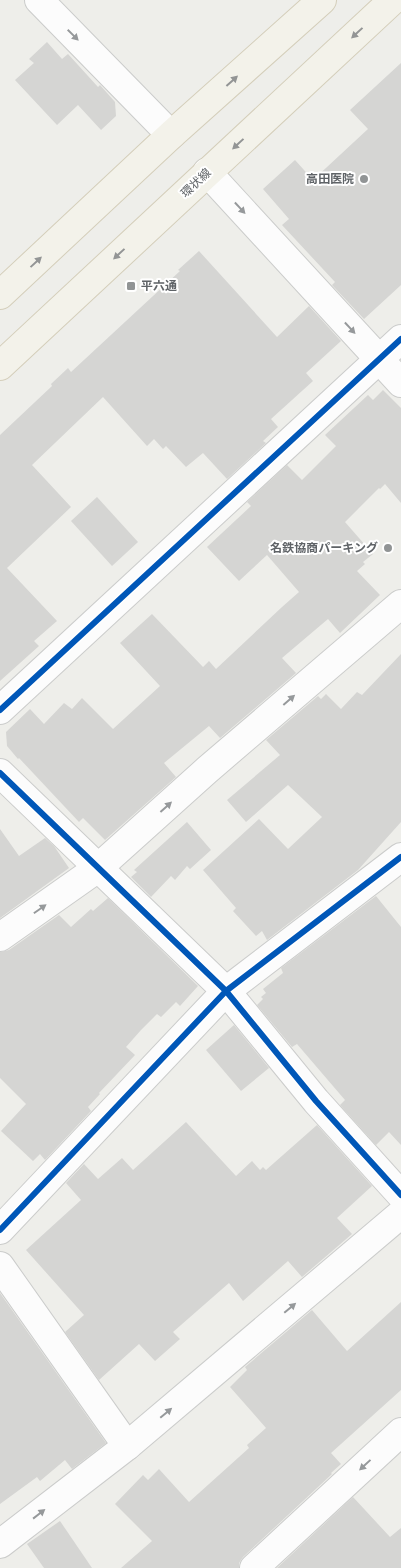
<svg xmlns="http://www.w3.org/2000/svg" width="401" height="1568" font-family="Roboto,'Noto Sans JP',sans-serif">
	<rect width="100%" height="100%" fill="#eeeeea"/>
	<g fill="#d5d5d3">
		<path d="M47,42L62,59L68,54L98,87L100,85L115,102L116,116L101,130L78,105L57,125L15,80L34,63L29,59Z"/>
		<path d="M401,63V285L364,319L332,285L335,282L282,225L289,219L263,189L295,160L313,180L368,129L350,110Z"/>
		<path d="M199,251L277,337L309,306L341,341L306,373L313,381L271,419L278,427L263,441L266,443L227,479L203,453L186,467L166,446L163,449L154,439L147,446L103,397L32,465L71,507L7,568L57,621L34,641L39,646L0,681V435L52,386L51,384L68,368L71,372L180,271L178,270Z"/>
		<path d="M383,390L401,408V503L385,484L380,489L379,488L345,522L373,554L363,562L365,564L357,571L380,595L340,633L328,619L282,658L296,673L220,738L209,726L164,763L176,777L105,840L83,818L79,822L19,758L18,759L7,746L6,732L30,709L44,724L64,703L72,709L82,698L113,729L160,686L120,643L152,614L203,667L209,661L216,669L282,607L299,592L267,555L239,581L207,547L251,506L247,502L287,465L302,480L336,446L325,435L368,395L373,400Z"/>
		<path d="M97,497L138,542L112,566L71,521Z"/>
		<path d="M401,654V822L358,870L267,940L262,931L256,936L233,911L236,908L203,870L259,819L288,849L322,817L288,785L246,822L227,800L280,755L266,740L318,696L321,699L326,694L341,709L357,692L362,695Z"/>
		<path d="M187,822L211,850L190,869L187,866L175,880L171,876L151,897L131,877L137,872L134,870Z"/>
		<path d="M0,829L19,856L45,838L54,846L69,868L0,918Z"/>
		<path d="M376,896L401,927V1145L389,1132L376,1145L340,1105L345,1100L297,1044L292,1047L257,1005L263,999L261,997L266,993L263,989L283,973L281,968Z"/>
		<path d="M108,898L198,986L180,1006L176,1002L161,1017L157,1014L141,1030L126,1047L135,1055L99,1093L100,1094L88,1107L91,1111L45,1160L40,1154L33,1161L1,1131L26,1104L0,1078V952L9,950L59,915L71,927L91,909L93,911Z"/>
		<path d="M234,1025L269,1068L241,1091L206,1050Z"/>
		<path d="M186,1122L236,1176L252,1161L260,1170L263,1167L266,1170L317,1125L372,1186L337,1218L352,1234L302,1277L288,1261L243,1301L229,1283L173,1332L180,1339L155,1361L139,1344L99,1380L65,1332L84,1315L26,1250L81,1200L66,1183L84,1164L98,1179L122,1158L133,1170Z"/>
		<path d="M0,1293L106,1443L72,1469L65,1460L40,1481L37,1477L0,1504Z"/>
		<path d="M401,1302V1390L331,1453L341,1464L331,1473L332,1474L243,1557L239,1563V1568H121L152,1541L115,1504L143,1475L148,1480L159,1469L189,1502L249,1448L247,1445L266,1428L230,1387L247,1370L245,1367L312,1310L347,1351Z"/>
		<path d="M353,1497L390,1537L401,1528V1568H277Z"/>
		<path d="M60,1521L92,1568H44L27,1544Z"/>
	</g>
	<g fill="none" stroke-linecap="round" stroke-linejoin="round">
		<g stroke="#cbcccb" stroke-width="30">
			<g id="street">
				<path d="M39,0L171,135"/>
				<path d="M207,172L401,383"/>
				<path d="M0,710L401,339"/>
				<path d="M0,773L226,991L316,1101L401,1195"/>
				<path d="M0,937L98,868L207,770L401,604"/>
				<path d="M0,1230L226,991L401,857"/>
				<path d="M0,1266L127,1446"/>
				<path d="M0,1544L127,1446L401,1214"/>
				<path d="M254,1568L401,1432"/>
			</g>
		</g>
		<g stroke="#d4ceba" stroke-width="30">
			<g id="primary">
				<path d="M0,295L171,135L322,0"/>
				<path d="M0,366L393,0"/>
			</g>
		</g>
		<use href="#street" stroke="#fcfcfc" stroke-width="28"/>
		<use href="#primary" stroke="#f3f2ea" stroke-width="28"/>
		<g stroke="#fff" stroke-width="9">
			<g id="cycleway">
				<path d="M0,710L401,339"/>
				<path d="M0,773L226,991L316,1101L401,1195"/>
				<path d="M0,1230L226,991L401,857"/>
			</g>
		</g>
		<use href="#cycleway" stroke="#0057b8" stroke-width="6"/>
	</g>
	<defs><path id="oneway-solid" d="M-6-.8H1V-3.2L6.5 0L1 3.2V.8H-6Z" transform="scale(1.25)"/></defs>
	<g fill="#939595">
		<use href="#oneway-solid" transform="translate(357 33) rotate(137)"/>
		<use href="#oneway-solid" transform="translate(232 81) rotate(-42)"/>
		<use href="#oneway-solid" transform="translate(238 144) rotate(137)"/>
		<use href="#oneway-solid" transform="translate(119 254) rotate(137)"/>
		<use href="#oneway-solid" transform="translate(36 262) rotate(-43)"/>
	</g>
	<g fill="#96999b">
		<use href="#oneway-solid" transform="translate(73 35) rotate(45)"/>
		<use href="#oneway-solid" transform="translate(240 208) rotate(47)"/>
		<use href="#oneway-solid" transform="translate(350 328) rotate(47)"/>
		<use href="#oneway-solid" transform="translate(289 700) rotate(-41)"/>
		<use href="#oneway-solid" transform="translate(166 807) rotate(-42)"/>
		<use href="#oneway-solid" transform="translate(40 909) rotate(-35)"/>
		<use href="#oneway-solid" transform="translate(290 1308) rotate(-40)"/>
		<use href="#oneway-solid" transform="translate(166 1413) rotate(-40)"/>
		<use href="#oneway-solid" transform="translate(365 1465) rotate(137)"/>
		<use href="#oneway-solid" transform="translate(39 1514) rotate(-38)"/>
	</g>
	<g fill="#919495" stroke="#fff" stroke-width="2">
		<circle cx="364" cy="179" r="5"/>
		<rect x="126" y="281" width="10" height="10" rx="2.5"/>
		<circle cx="388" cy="548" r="5"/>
	</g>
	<g text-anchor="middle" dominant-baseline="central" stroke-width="4" stroke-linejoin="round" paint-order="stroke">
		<g font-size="12" font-weight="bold" fill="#5f6367" stroke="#fff" text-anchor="end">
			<text x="354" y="179">高田医院</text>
			<text x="141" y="286" text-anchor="start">平六通</text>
			<text x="378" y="548">名鉄協商パーキング</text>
		</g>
		<g font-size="12" fill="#5f6367" stroke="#fff">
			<text transform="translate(196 183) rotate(-43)">環状線</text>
		</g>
	</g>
</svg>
